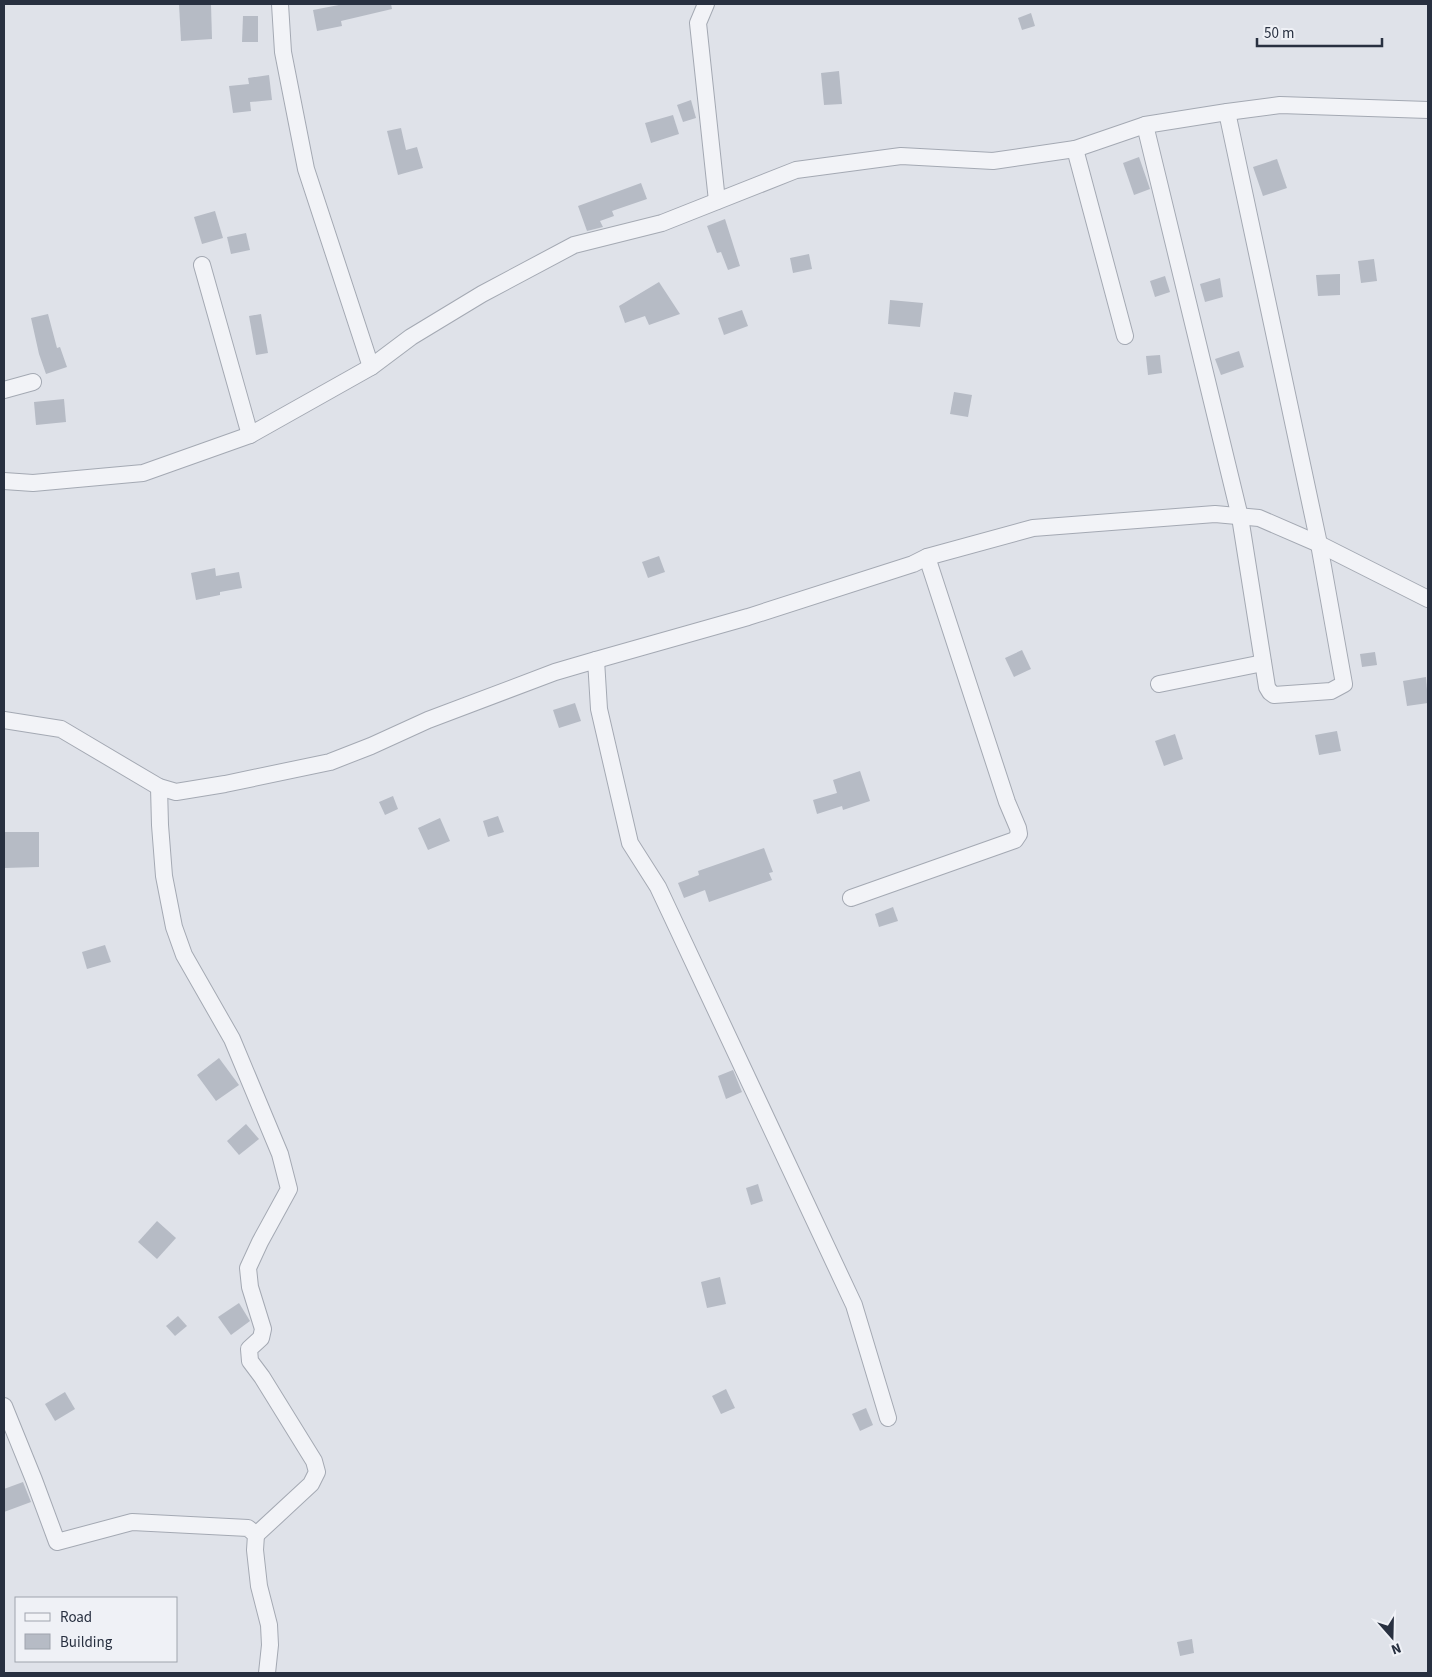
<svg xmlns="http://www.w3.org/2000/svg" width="1432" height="1677" font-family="'Source Sans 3',sans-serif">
	<rect width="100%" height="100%" fill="#dfe2e9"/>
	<g fill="#b6bbc5">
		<path d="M179,4H211L212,39L181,41Z"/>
		<path d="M344,4H391L392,9L341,21L342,26L317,31L313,10Z"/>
		<path d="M1031,13L1035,26L1022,30L1018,18Z"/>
		<path d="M243,16H258V42H242Z"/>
		<path d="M839,71L842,104L824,105L821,73Z"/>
		<path d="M269,75L272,100L250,102L251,111L233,113L229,86L249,84L248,78Z"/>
		<path d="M691,100L696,118L683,122L677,105Z"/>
		<path d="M673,115L679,134L651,143L645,123Z"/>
		<path d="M401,128L406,150L417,147L423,168L398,175L387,131Z"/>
		<path d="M1139,157L1150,189L1134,195L1123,163Z"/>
		<path d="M1277,159L1287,188L1263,196L1253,167Z"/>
		<path d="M641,183L647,199L612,211L614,216L600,221L603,227L587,231L578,206Z"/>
		<path d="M215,211L223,238L202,244L194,217Z"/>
		<path d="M725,219L740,266L728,270L721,252L717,253L707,226Z"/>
		<path d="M246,233L250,250L231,254L227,237Z"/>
		<path d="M809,254L812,269L793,273L790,258Z"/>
		<path d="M1374,259L1377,281L1361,283L1358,261Z"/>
		<path d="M1340,274V295L1318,296L1316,275Z"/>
		<path d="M1165,276L1170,292L1155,297L1150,281Z"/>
		<path d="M1220,278L1223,297L1205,302L1200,284Z"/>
		<path d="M659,282L680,314L649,325L645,316L625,323L619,306Z"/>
		<path d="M890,300L923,303L920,327L888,324Z"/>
		<path d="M742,310L748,326L724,335L718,318Z"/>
		<path d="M48,314L57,348L60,347L67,367L46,374L39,354L31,318Z"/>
		<path d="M261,314L268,353L256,355L249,316Z"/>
		<path d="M1239,351L1244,367L1221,375L1215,359Z"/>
		<path d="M1160,355L1162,373L1148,375L1146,356Z"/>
		<path d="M954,392L972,395L968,417L950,414Z"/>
		<path d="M64,399L66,422L36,425L34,402Z"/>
		<path d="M659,556L665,572L648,578L642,562Z"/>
		<path d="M215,568L216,576L239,572L242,588L220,592V595L196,600L191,573Z"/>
		<path d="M1022,650L1031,669L1014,677L1005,658Z"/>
		<path d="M1375,652L1377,665L1362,667L1360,654Z"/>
		<path d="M1426,677L1428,703L1407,706L1403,681Z"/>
		<path d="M575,703L581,721L559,728L553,710Z"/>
		<path d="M1337,731L1341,751L1319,755L1315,735Z"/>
		<path d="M1175,734L1183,759L1164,766L1155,741Z"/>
		<path d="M860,771L870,801L843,810L842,806L817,814L813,800L837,793L833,780Z"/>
		<path d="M393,796L398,809L385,815L379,802Z"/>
		<path d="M498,816L504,832L488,837L483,821Z"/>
		<path d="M440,818L450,841L428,850L418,828Z"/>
		<path d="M4,832H39V867L4,868Z"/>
		<path d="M764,848L773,872L769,873L772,880L709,902L705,890L684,898L678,883L699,875L698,871Z"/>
		<path d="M893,907L898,921L879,927L875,914Z"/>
		<path d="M105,945L111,962L87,969L82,952Z"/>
		<path d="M219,1058L239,1085L216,1101L197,1075Z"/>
		<path d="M733,1070L742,1092L726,1099L718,1076Z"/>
		<path d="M246,1124L259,1139L239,1155L227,1141Z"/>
		<path d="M758,1184L763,1201L751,1205L746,1188Z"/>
		<path d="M157,1221L176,1238L157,1259L138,1242Z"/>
		<path d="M720,1277L726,1304L707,1308L701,1282Z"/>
		<path d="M239,1303L250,1321L231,1335L218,1317Z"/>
		<path d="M178,1316L187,1326L175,1336L166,1326Z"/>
		<path d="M726,1389L735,1408L721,1414L712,1396Z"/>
		<path d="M65,1392L75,1409L55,1421L45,1404Z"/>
		<path d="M866,1408L873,1425L860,1431L852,1414Z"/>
		<path d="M23,1482L31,1502L4,1512V1489Z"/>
		<path d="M1192,1639L1194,1653L1180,1656L1177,1642Z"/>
	</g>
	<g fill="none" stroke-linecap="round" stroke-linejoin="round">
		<g stroke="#a4a9b3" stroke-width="18">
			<g id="street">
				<path d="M280,4L283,52L306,169L371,367"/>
				<path d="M706,4L698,23L717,201"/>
				<path d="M1145,125L1240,517L1267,687L1270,692L1274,695L1331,691L1344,684L1319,544L1227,112"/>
				<path d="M1075,149L1125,336"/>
				<path d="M202,265L250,435"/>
				<path d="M4,390L33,382"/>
				<path d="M4,481L33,483L143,473L250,435L371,367L411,337L482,294L574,245L662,223L796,170L901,156L993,161L1075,149L1145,125L1227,112L1280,105L1428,110"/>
				<path d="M596,660L748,617L913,564L927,557L1033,528L1215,514L1259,518L1319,544L1428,599"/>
				<path d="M1159,684L1263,663"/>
				<path d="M4,720L61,729L159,787L176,792L225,784L330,762L371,746L428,720L555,672L596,660L599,709L630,843L658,887L854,1305L888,1418"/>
				<path d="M159,787L160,825L164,876L174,927L184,955L232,1039L280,1154L289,1189L260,1242L248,1268L250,1287L263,1329L261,1338L249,1349L250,1361L262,1377L314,1461L317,1472L311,1484L256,1535"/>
				<path d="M851,898L1015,840L1019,834L1018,828L1007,802L927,557"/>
				<path d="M4,1406L34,1480L57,1542L132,1522L248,1528L256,1535L255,1550L259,1586L269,1625L270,1645L267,1673"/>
			</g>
		</g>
		<use href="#street" stroke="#f2f3f7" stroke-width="16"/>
	</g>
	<rect width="1432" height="1677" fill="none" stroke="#283040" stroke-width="10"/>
	<rect x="15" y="1597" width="162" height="65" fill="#eff1f6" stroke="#9fa4ad"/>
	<rect x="25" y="1613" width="25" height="8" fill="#f2f3f7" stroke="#9fa4ad"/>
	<text x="60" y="1622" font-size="15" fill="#283040">Road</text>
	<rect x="25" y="1634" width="25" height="15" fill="#b6bbc5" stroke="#9fa4ad"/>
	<text x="60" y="1647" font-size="15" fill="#283040">Building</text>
	<g transform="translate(1392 1637) rotate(160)" stroke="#eff1f6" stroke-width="4" paint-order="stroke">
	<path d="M0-4L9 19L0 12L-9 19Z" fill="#283040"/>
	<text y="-8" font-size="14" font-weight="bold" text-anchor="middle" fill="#283040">N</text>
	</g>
	<path d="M1257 38v8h125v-8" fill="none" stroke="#283040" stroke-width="2.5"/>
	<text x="1264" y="38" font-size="15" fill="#283040" stroke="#eff1f6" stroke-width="4" paint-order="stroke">50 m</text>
</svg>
